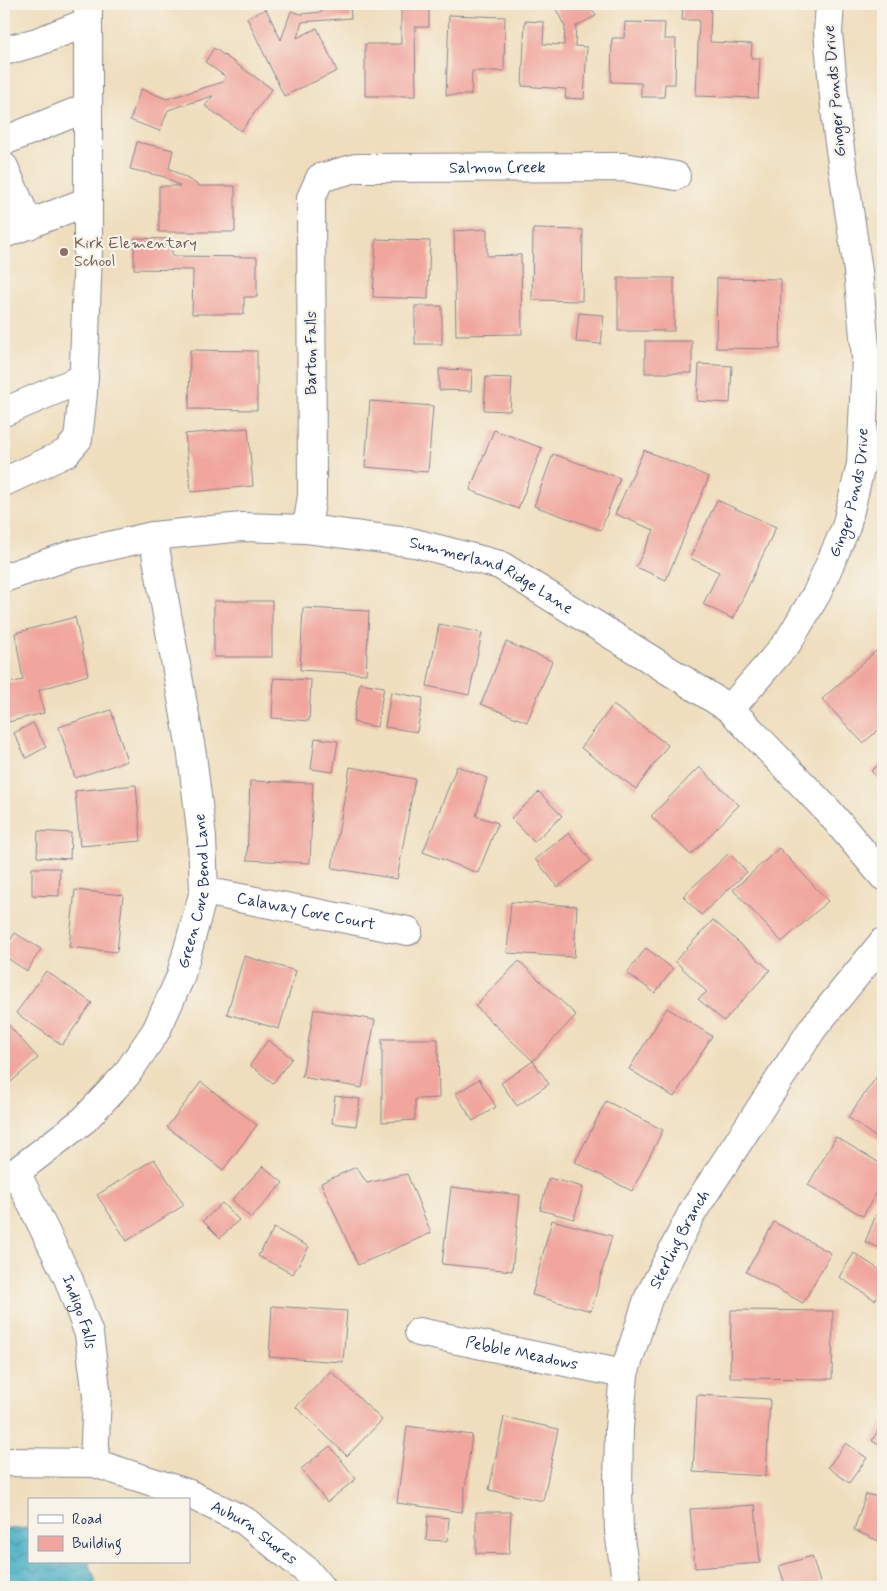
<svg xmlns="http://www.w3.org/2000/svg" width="887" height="1591" font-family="Mynerve,sans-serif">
	<defs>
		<pattern id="water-waves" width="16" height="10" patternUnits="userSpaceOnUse" patternTransform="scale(1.25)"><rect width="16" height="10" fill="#46aec5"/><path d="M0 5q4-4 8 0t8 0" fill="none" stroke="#3a8ea3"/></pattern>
	</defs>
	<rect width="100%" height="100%" fill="#f7f3e8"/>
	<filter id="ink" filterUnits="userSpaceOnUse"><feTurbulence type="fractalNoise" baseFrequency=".02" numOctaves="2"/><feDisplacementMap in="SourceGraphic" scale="10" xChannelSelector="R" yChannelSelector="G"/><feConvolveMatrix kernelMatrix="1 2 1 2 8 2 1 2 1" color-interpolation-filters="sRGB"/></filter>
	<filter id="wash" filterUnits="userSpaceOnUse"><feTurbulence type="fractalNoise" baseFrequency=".0096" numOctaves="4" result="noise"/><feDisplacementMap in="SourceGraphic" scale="20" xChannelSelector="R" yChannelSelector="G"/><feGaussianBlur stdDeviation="1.12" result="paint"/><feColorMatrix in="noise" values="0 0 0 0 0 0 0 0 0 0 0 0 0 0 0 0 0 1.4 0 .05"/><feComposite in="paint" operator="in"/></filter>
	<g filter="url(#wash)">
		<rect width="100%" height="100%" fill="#efdebd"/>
		<path fill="url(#water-waves)" stroke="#306e92" d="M29,1528V1562H89L96,1582L91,1587H4V1529Z"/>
		<g id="blocks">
			<g fill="#f0a69d">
				<path d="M321,4H350L351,18L302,22L297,38L317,28L337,71L284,96L247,18L266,9L281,40L291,11L301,14L322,12Z"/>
				<path d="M401,4H429V27H415L416,96H365V44H401Z"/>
				<path d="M562,4H589L596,16L576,26L575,46L587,47L584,99L565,98L566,89L522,86L525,21L544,22L543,44L564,45L565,27L555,7Z"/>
				<path d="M683,4H711L710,42L752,44L751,58H760L758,98L696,96L699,20H682Z"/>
				<path d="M449,15L505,17L504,71H472L471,95H446Z"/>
				<path d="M625,22L665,23L664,39H676L675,84H665L664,97H641V83L611,82L612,38H624Z"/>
				<path d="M214,48L272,89L241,131L205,106L213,96L168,110L160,131L130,120L141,89L167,99L223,82L226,77L205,62Z"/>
				<path d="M137,142L173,150L169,168L200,186H235V232H159V186H180L165,177L130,169Z"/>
				<path d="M487,229V256L521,255L522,334L456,335L454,231Z"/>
				<path d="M533,229L583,230L582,301L532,300Z"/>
				<path d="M134,238L172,239V256L257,257V297H244V314H192L193,270L134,269Z"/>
				<path d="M376,239L430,241L428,299L373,297Z"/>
				<rect x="618" y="278" width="56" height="53"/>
				<path d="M717,278L781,279L780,349L716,348Z"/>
				<rect x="415" y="306" width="27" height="38"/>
				<path d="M579,313L604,315L601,344L576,342Z"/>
				<rect x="645" y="341" width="47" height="32"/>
				<path d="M190,350L257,351V410L189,409Z"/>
				<path d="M699,364L732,366L730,403L697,401Z"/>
				<path d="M439,369L472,370L471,391L439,390Z"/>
				<path d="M486,377L512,378L510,411L484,410Z"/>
				<path d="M370,401L433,406L428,472L365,467Z"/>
				<path d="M248,428L253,486L191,492L185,434Z"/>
				<path d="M494,430L542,448L518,509L470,490Z"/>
				<path d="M644,450L709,477L666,580L636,567L654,530L615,514Z"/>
				<path d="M553,454L620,478L601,530L534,506Z"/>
				<path d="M717,500L776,527L733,619L703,604L719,572L690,558Z"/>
				<rect x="214" y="601" width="58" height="56"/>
				<path d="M303,608L369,611L366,674L300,670Z"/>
				<path d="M75,617L88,675L39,690L44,713L4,723V684L23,680L15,633Z"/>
				<path d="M439,624L482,633L469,695L427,686Z"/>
				<path d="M506,642L552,661L527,722L481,704Z"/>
				<path d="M876,651L883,660V726L863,743L822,699Z"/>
				<path d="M274,678L311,680L309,721L272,718Z"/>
				<path d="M360,683L384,687L377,727L353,722Z"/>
				<path d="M391,692L423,698L417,732L385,727Z"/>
				<path d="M613,705L668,745L636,789L581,748Z"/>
				<path d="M111,710L127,761L75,778L59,727Z"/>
				<path d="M33,723L46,747L26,758L14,733Z"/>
				<path d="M315,738L338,741L333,772L311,769Z"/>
				<path d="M883,761V784L871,771Z"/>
				<path d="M457,766L487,778L476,816L498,823L478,873L423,852Z"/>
				<path d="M350,767L415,779L397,879L332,868Z"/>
				<path d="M699,767L739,805L691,855L651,816Z"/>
				<path d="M250,781L313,783L310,863L247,860Z"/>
				<path d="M136,785L141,841L80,846L75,791Z"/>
				<path d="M539,792L562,816L534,842L511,818Z"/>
				<path d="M38,831L71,833L70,859L37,857Z"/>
				<path d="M569,833L591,861L558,887L535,859Z"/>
				<path d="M779,848L828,901L782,942L733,890Z"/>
				<path d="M729,853L747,872L701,915L683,896Z"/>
				<path d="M32,868H60L59,896L32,895Z"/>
				<path d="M75,890L123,895L117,952L69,947Z"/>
				<path d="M511,902L577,906L574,957L507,953Z"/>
				<path d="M713,920L770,970L724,1021L698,999L707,992L675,961Z"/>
				<path d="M15,933L41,949L27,971L4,956V950Z"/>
				<path d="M646,948L673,969L655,993L627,973Z"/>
				<path d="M244,956L296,971L279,1029L227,1014Z"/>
				<path d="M519,961L576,1015L533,1061L475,1006Z"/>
				<path d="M46,971L92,1003L62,1045L16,1013Z"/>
				<path d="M667,1008L712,1036L674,1097L629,1069Z"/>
				<path d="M314,1009L375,1020L362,1088L302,1077Z"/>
				<path d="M4,1020L38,1058L4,1088Z"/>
				<path d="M382,1039H438L439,1098L415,1099V1120L382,1122Z"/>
				<path d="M268,1040L292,1058L273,1083L250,1065Z"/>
				<path d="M533,1061L549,1084L517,1106L501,1083Z"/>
				<path d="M883,1068V1143L848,1117Z"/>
				<path d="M479,1079L496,1107L473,1121L456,1094Z"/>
				<path d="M201,1082L257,1125L223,1170L167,1127Z"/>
				<path d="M335,1096L360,1099L356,1126L332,1123Z"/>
				<path d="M606,1101L663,1130L632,1191L575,1162Z"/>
				<path d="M836,1137L883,1165V1181L863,1216L808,1185Z"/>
				<path d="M154,1159L184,1205L127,1241L97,1195Z"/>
				<path d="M263,1166L283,1183L251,1218L232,1200Z"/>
				<path d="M356,1167L367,1183L407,1174L431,1233L358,1265L321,1183Z"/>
				<path d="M549,1178L583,1187L574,1219L540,1210Z"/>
				<path d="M451,1187L520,1195L512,1271L442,1264Z"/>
				<path d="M222,1203L239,1220L220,1238L203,1221Z"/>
				<path d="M876,1215L883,1218V1249L865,1242Z"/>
				<path d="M552,1220L612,1236L591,1311L532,1295Z"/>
				<path d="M774,1222L831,1253L803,1303L746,1272Z"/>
				<path d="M274,1228L309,1247L293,1274L258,1256Z"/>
				<path d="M854,1253L883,1272V1288L875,1300L839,1277Z"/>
				<path d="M272,1306L347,1311L343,1362L269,1357Z"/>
				<path d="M731,1310L833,1311L832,1379L730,1378Z"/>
				<path d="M331,1371L382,1420L347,1456L296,1407Z"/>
				<path d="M697,1395L770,1399L766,1476L693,1472Z"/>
				<path d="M504,1417L558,1429L543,1501L489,1490Z"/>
				<path d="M883,1421V1447L872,1441Z"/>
				<path d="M407,1426L472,1435L462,1512L397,1503Z"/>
				<path d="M846,1443L867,1458L849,1483L828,1467Z"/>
				<path d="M330,1446L356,1479L327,1502L301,1469Z"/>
				<path d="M866,1494L883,1498V1543L854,1530Z"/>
				<path d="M755,1505L760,1563L695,1568L690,1509Z"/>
				<path d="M476,1512H511L509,1554L476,1553Z"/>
				<path d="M428,1516L449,1518L447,1541L426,1540Z"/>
				<path d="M812,1556L821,1586L786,1587L779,1566Z"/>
			</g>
		</g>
	</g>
	<g filter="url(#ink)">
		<use href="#blocks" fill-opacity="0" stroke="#85868e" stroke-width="1"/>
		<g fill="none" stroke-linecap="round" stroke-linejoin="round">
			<g stroke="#85868e" stroke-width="30">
				<g id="minor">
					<path d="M4,51L37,42L88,22"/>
					<path d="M4,141L88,107"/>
					<path d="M4,167L29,225"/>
					<path d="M4,234L88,201"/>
					<path d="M4,412L84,378"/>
					<path d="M4,482L66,453L78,439L83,393L88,250V4"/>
					<path id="s1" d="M307,529L312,495L311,198L320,178L356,168L624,167L676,176"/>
					<path id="s2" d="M4,578L74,554L153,536L242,527L307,529L415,543L500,565L730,709L830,813L883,876"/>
					<path id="s3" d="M730,709L788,642L817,593L846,527L861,464L866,358L858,271L837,129L828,32L830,4"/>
					<path id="s4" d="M204,891L408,931"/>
					<path id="s5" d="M16,1172L68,1278L89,1334L97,1396L94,1463"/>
					<path id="s6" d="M4,1178L16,1172L84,1120L126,1075L156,1031L180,978L204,891L202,838L192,755L153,536"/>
					<path id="s7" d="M419,1332L624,1374"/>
					<path id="s8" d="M4,1462L94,1463L187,1493L245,1521L306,1570L320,1587"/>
					<path id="s9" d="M627,1587L619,1531L618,1488L619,1428L624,1374L648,1299L693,1211L813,1028L883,942"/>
				</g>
			</g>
			<use href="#minor" stroke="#fff" stroke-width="28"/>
		</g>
	</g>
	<circle fill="#8d6e63" stroke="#f7f3e8" stroke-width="2" cx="64" cy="252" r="5"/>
	<g text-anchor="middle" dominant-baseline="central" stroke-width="4.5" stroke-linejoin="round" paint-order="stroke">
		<g font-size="16" fill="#1b2f5e" stroke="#f7f3e8">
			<text transform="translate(835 91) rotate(-95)">Ginger Ponds Drive</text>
			<text stroke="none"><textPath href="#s1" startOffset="532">Salmon Creek</textPath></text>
			<text transform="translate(311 353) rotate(-90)">Barton Falls</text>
			<text stroke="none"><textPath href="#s3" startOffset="252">Ginger Ponds Drive</textPath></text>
			<text stroke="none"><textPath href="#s2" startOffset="502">Summerland Ridge Lane</textPath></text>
			<text stroke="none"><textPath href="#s6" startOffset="361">Green Cove Bend Lane</textPath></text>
			<text stroke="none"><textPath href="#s4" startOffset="104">Calaway Cove Court</textPath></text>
			<text stroke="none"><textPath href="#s9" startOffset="360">Sterling Branch</textPath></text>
			<text stroke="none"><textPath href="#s5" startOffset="154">Indigo Falls</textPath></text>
			<text stroke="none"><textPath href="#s7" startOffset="105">Pebble Meadows</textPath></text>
			<text stroke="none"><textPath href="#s8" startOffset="266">Auburn Shores</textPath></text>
		</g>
		<g font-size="16" fill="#785e54" stroke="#f7f3e8" text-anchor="start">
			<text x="74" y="243">Kirk Elementary<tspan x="74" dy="18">School</tspan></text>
		</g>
	</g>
	<rect width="887" height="1591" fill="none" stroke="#f7f3e8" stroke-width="20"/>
	<rect x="28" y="1498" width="162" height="65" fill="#f7f3e8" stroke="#9fa5b1"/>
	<rect x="38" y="1515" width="25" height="8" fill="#ffffff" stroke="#9fa5b1"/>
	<text x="72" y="1524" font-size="15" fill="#1b2f5e">Road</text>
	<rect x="38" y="1536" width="25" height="15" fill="#f0a69d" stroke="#9fa5b1"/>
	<text x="72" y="1548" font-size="15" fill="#1b2f5e">Building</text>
</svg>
